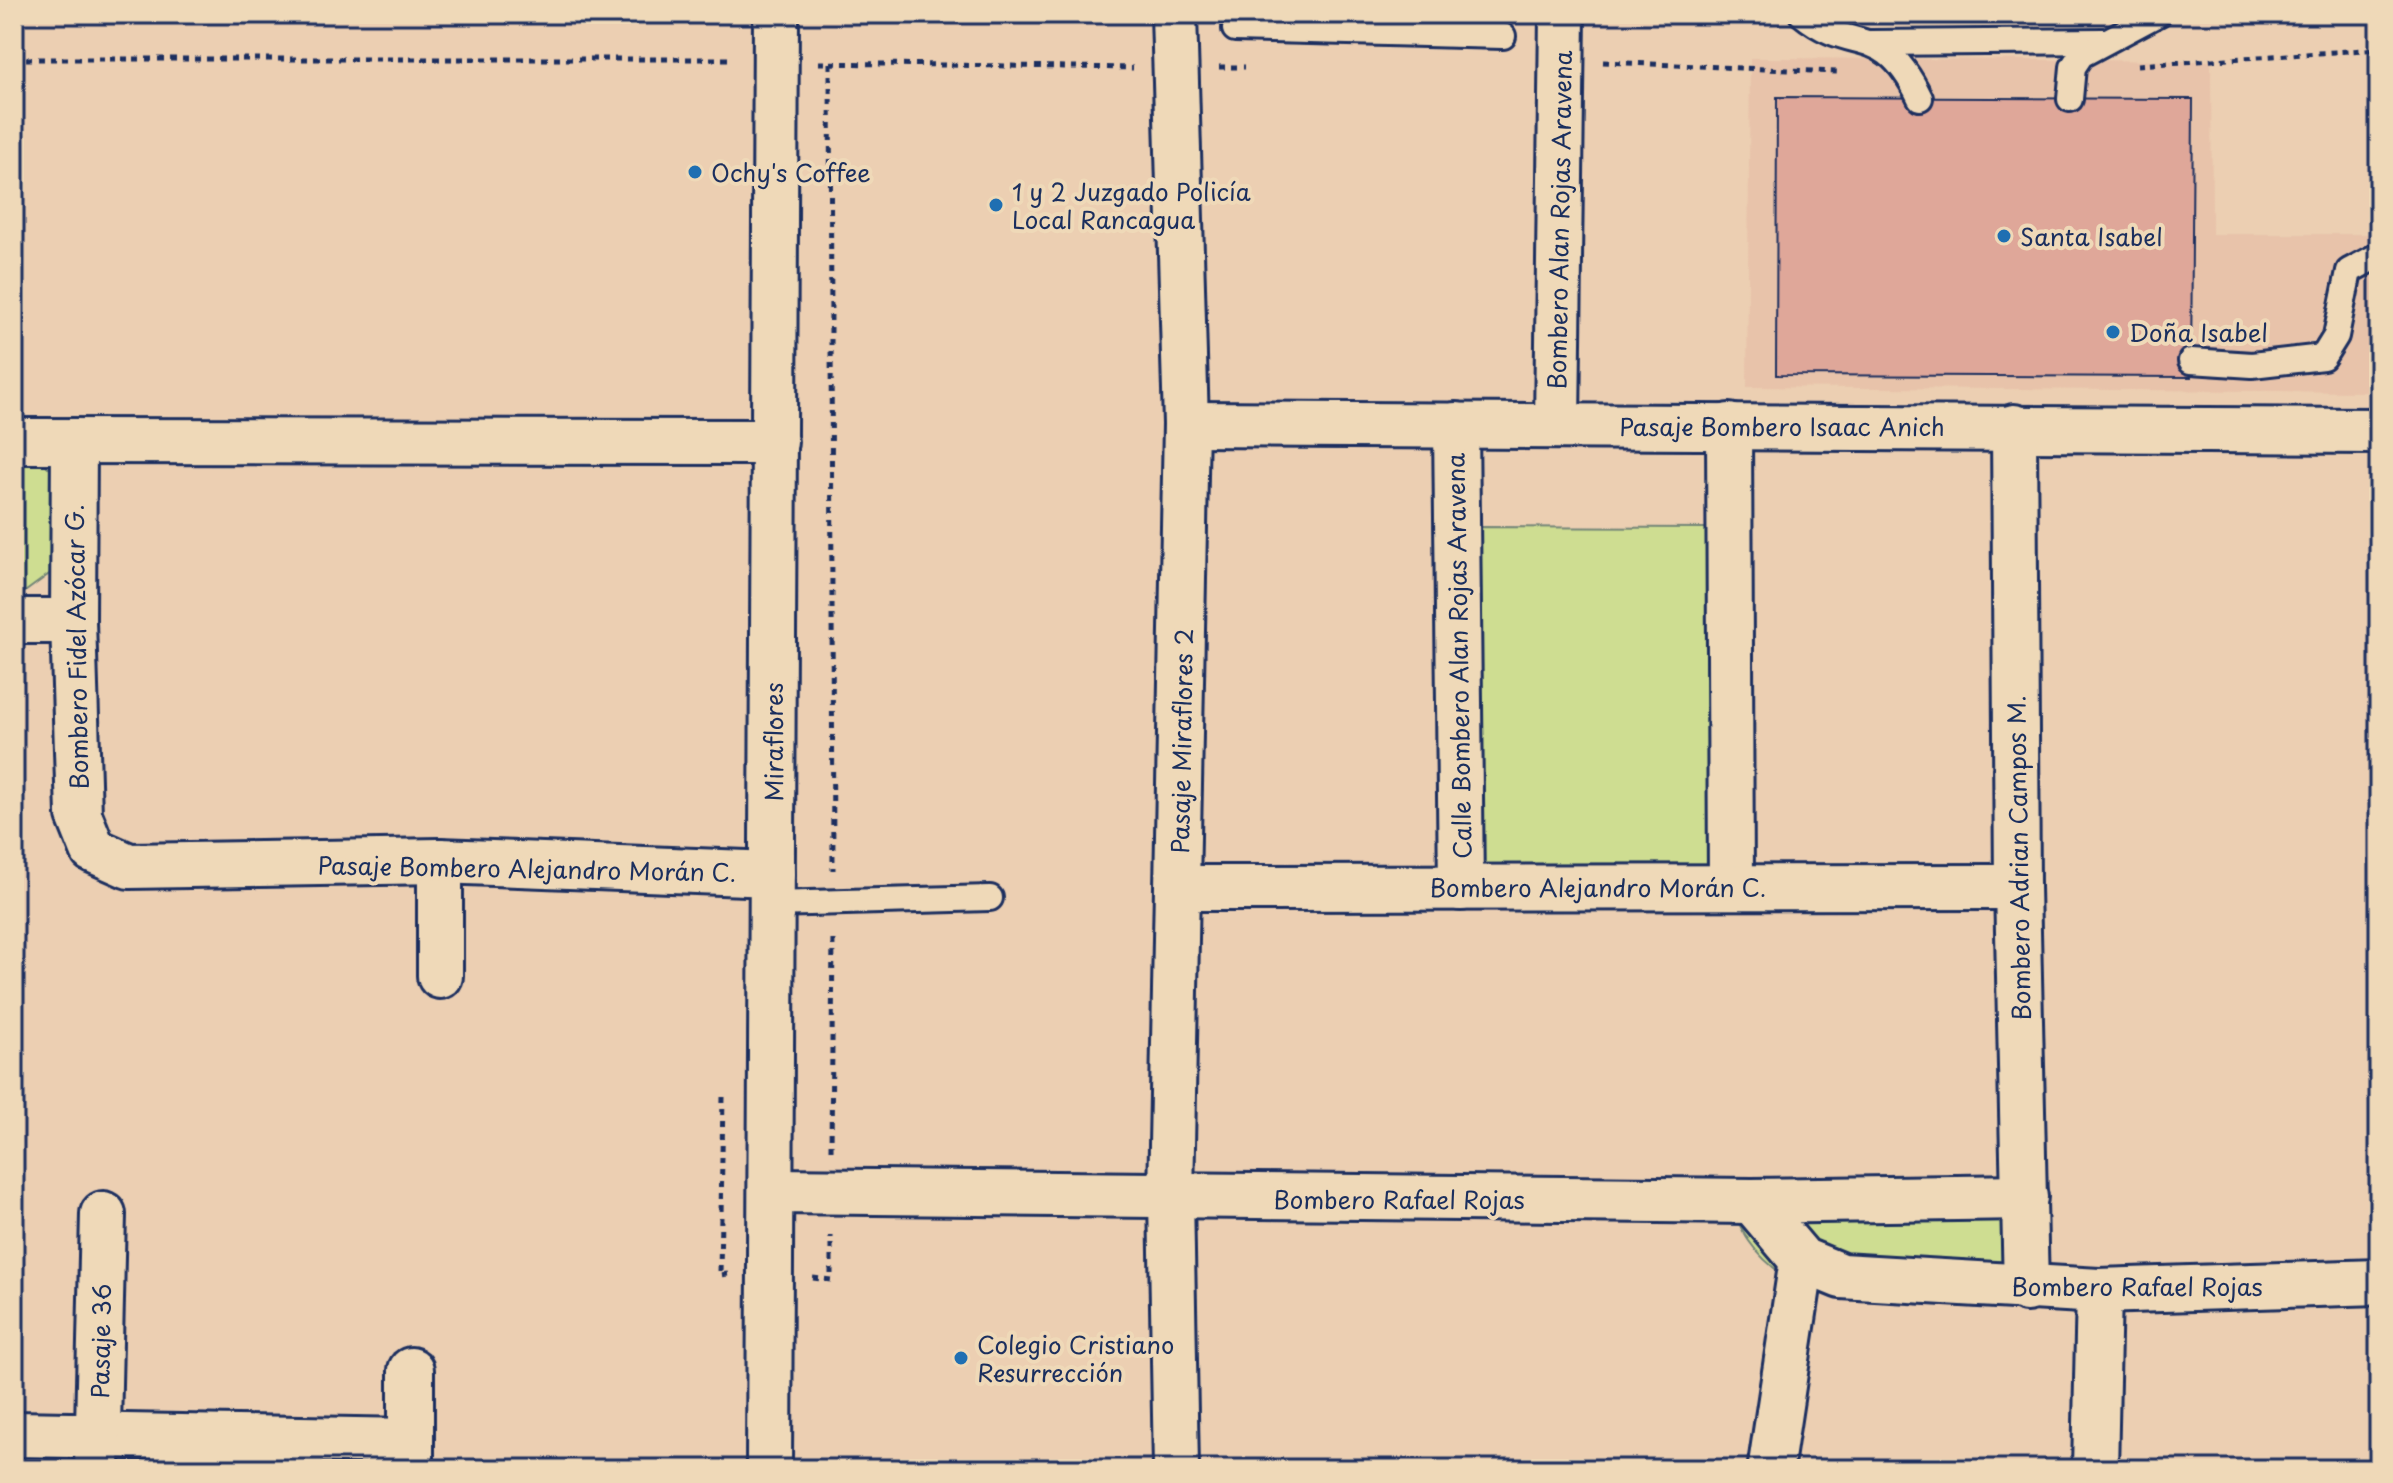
<svg xmlns="http://www.w3.org/2000/svg" width="2393" height="1483" font-family="'Playpen Sans',sans-serif">
	<rect width="100%" height="100%" fill="#eccfb2"/>
	<filter id="ink" filterUnits="userSpaceOnUse"><feTurbulence type="fractalNoise" baseFrequency=".0125" numOctaves="2"/><feDisplacementMap in="SourceGraphic" scale="16" xChannelSelector="R" yChannelSelector="G"/><feConvolveMatrix kernelMatrix="1 2 1 2 8 2 1 2 1" color-interpolation-filters="sRGB"/></filter>
	<g filter="url(#ink)">
		<path fill="#e8c3aa" d="M1750,58L2211,61L2212,234H2376V392L1747,387Z"/>
		<g fill="#cedd91" stroke="#748678" stroke-width="2">
			<path d="M14,461L43,462L55,474L56,569L22,594H14Z"/>
			<path d="M1480,527L1707,528V865H1484Z"/>
			<path d="M1726,1196L2025,1202L2026,1286L1785,1276C1752,1254 1742,1232 1726,1196Z"/>
		</g>
		<path fill="#dfa799" stroke="#1b2f5e" stroke-width="2" d="M1777,97L2193,99L2191,377L1776,375Z"/>
		<g fill="none" stroke-linecap="round" stroke-linejoin="round">
			<g stroke="#1b2f5e" stroke-width="30">
				<g id="lane">
					<path d="M1802,14C1854,57 1882,19 1920,98"/>
					<path d="M1235,29L1503,36"/>
					<path d="M1871,43L2103,41"/>
					<path d="M2070,99L2073,67L2081,55L2158,14"/>
					<path d="M2191,361L2252,365L2323,357L2336,336L2349,271L2379,255"/>
					<path d="M773,904L990,898"/>
				</g>
			</g>
			<g stroke="#1b2f5e" stroke-width="50">
				<g id="street">
					<path d="M1174,14L1186,424L1171,1197L1176,1469"/>
					<path d="M1186,424L2379,431"/>
					<path d="M1456,425L1461,888"/>
					<path d="M1557,425L1562,14"/>
					<path d="M1729,426L1731,887"/>
					<path d="M2014,427L2017,887L2026,1289"/>
					<path d="M14,441L775,442"/>
					<path d="M74,441L73,621L79,815L93,850L129,866L440,861L772,874"/>
					<path d="M14,621H73"/>
					<path d="M1178,888L2017,887"/>
					<path d="M440,976V861"/>
					<path d="M773,1191L1752,1201L2025,1197"/>
					<path d="M1752,1201L1802,1260L1841,1276L2099,1291L2379,1282"/>
					<path d="M14,1434L411,1441"/>
					<path d="M1771,1465L1802,1260"/>
					<path d="M97,1469L103,1214"/>
					<path d="M411,1469V1370"/>
					<path d="M2095,1469L2099,1291"/>
				</g>
			</g>
			<g stroke="#1b2f5e" stroke-width="50">
				<path id="secondary" d="M769,1469L776,14"/>
			</g>
			<g stroke="#1b2f5e" stroke-width="5" stroke-dasharray="6 6" stroke-linecap="butt">
				<path d="M14,59H733"/>
				<path d="M1603,62L1837,72"/>
				<path d="M819,63L1133,68"/>
				<path d="M830,63L833,870"/>
				<path d="M2138,65L2379,49"/>
				<path d="M1219,67H1245"/>
				<path d="M723,1097L720,1275L728,1274"/>
				<path d="M831,1150L833,936"/>
				<path d="M813,1278L831,1280V1236"/>
			</g>
			<use href="#lane" stroke="#efd9b8" stroke-width="24"/>
			<use href="#street" stroke="#efd9b8" stroke-width="44"/>
			<use href="#secondary" stroke="#efd9b8" stroke-width="44"/>
		</g>
	</g>
	<g fill="#1f6fb2" stroke="#efd9b8" stroke-width="3">
		<circle cx="695" cy="172" r="8"/>
		<circle cx="996" cy="205" r="8"/>
		<circle cx="2004" cy="236" r="8"/>
		<circle cx="2113" cy="332" r="8"/>
		<circle cx="961" cy="1358" r="8"/>
	</g>
	<g text-anchor="middle" dominant-baseline="central" stroke-width="8" stroke-linejoin="round" paint-order="stroke">
		<g font-size="24" fill="#1b2f5e" stroke="#efd9b8" text-anchor="start">
			<text x="711" y="172">Ochy's Coffee</text>
			<text x="1012" y="191">1 y 2 Juzgado Policía<tspan x="1012" dy="28">Local Rancagua</tspan></text>
			<text x="2020" y="236">Santa Isabel</text>
			<text x="2129" y="332">Doña Isabel</text>
			<text x="977" y="1344">Colegio Cristiano<tspan x="977" dy="28">Resurrección</tspan></text>
		</g>
		<g font-size="24" fill="#1b2f5e" stroke="#efd9b8">
			<text transform="translate(1559 220) rotate(-89)">Bombero Alan Rojas Aravena</text>
			<text x="1782" y="426">Pasaje Bombero Isaac Anich</text>
			<text transform="translate(76 647) rotate(-91)">Bombero Fidel Azócar G.</text>
			<text transform="translate(1458 656) rotate(-91)">Calle Bombero Alan Rojas Aravena</text>
			<text transform="translate(1181 741) rotate(-89)">Pasaje Miraflores 2</text>
			<text transform="translate(773 742) rotate(-90)">Miraflores</text>
			<text transform="translate(2018 858) rotate(-91)">Bombero Adrian Campos M.</text>
			<text transform="translate(527 868) rotate(1)">Pasaje Bombero Alejandro Morán C.</text>
			<text x="1598" y="887">Bombero Alejandro Morán C.</text>
			<text x="1399" y="1199">Bombero Rafael Rojas</text>
			<text x="2137" y="1286">Bombero Rafael Rojas</text>
			<text transform="translate(100 1341) rotate(-89)">Pasaje 36</text>
		</g>
	</g>
	<rect width="2393" height="1483" fill="none" stroke="#efd9b8" stroke-width="48"/>
	<rect x="24" y="24" width="2345" height="1435" fill="none" stroke="#1b2f5e" stroke-width="3" filter="url(#ink)"/>
</svg>
